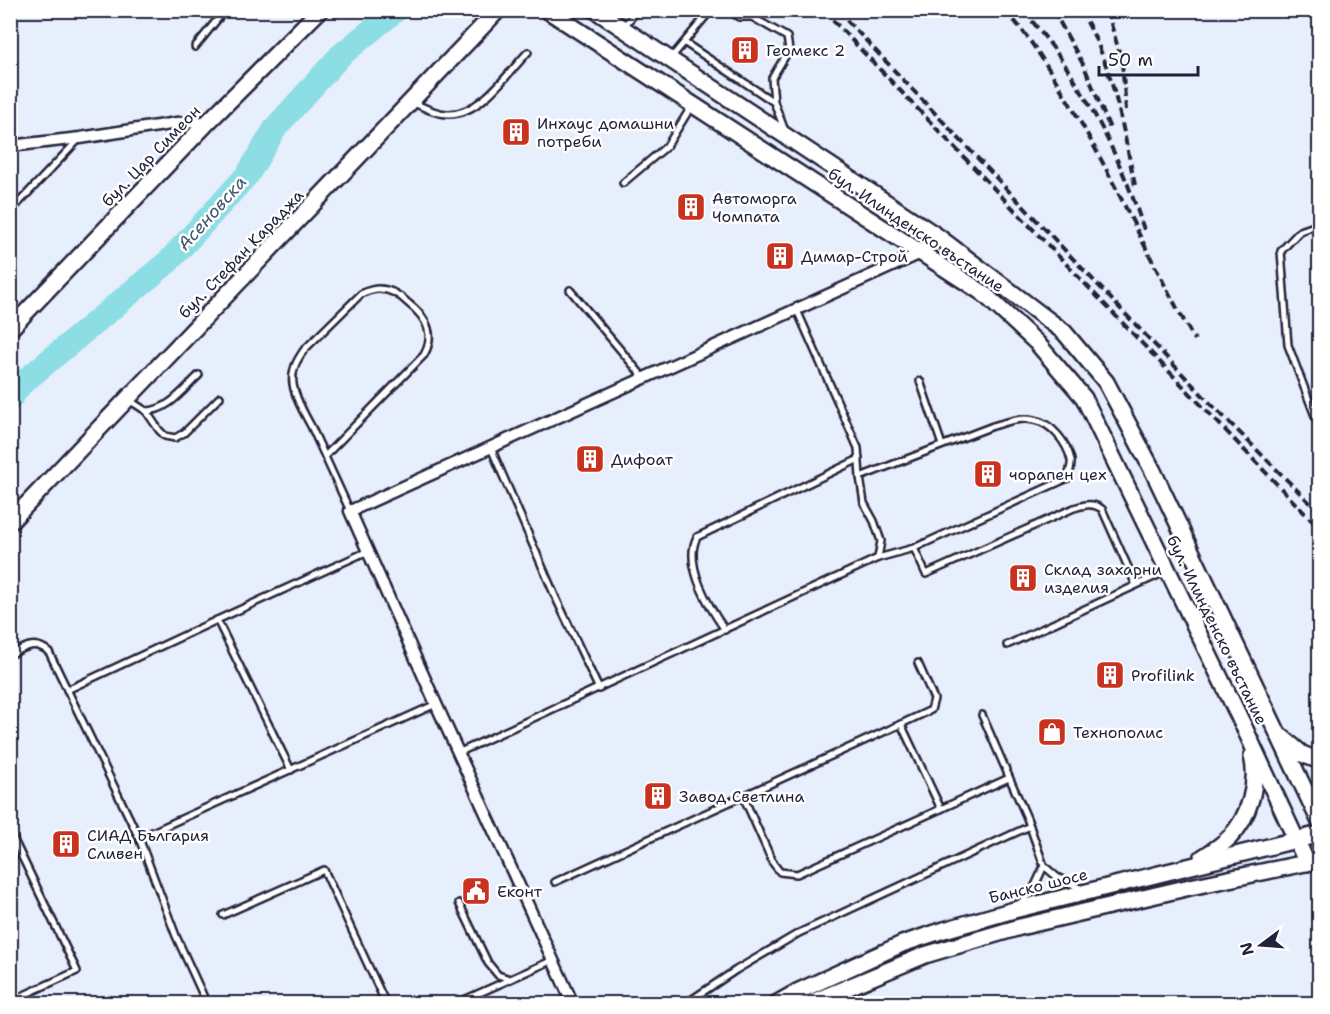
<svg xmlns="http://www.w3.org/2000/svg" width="1330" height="1014" font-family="'Shantell Sans',sans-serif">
	<rect width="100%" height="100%" fill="#e7eefc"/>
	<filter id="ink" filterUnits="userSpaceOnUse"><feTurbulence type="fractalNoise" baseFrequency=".0167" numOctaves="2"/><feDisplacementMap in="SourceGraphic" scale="12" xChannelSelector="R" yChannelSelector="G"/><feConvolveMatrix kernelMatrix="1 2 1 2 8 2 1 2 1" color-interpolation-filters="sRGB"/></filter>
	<g filter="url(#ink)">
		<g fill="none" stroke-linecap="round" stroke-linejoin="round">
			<path stroke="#8cdde4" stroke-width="24" d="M10,399L21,384L169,261L248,174L276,127L341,55L396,10"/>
			<g stroke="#22223b" stroke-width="10">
				<g id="service">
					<path d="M728,10L739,17H752L787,37L789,50L772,78L774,102L785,131"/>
					<path d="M623,27L638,10"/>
					<path d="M685,43L774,102"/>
					<path d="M195,47L225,10"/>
					<path d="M671,58L711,10"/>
					<path d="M412,102C423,107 436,114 448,114C480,115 508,73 528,52"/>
					<path d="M623,183L667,146L691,107"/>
					<path d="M10,212L79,139"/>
					<path d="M1320,224L1300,231L1281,251L1288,345L1320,429"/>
					<path d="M570,290L644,378"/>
					<path d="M796,308L858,448L860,477L864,503L874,521L881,541L878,558"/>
					<path d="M920,381L942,445"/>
					<path d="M129,400L146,411L159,430L165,436L175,438L184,433L220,397"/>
					<path d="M146,411C168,411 183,390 199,375"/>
					<path d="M491,448L555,596L599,689"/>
					<path d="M325,456L424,355C436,334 426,317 408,303C401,296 390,289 379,289C372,289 367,291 361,294L304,350C297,360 291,370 293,384C295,398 304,413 311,426C324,454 337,483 350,511"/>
					<path d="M914,548L926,574L1074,508C1084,505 1092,502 1102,509L1136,585"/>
					<path d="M725,630C709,607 683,564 697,537L859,459"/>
					<path d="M1007,645L1167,571"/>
					<path d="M10,655C25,647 35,640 49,652L139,838L176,936L207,1004"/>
					<path d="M67,690L217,620"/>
					<path d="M982,715L1027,818L1044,866L1057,877L1082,889"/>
					<path d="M901,724L931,710L934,699L918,663"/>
					<path d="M458,753L878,558L914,548L1068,478C1069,472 1072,465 1071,460C1067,443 1052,423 1034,420C1020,417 1007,422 993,426L860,477"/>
					<path d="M291,770L217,620L368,551"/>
					<path d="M743,796L773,863L780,872L797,874L1009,778"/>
					<path d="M10,832L77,971L13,1000"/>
					<path d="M139,838L436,704"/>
					<path d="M555,882L901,724L941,809"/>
					<path d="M459,903L488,963L498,975L510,979"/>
					<path d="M1019,904L1033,890L1044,866"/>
					<path d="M223,915L324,870L386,1004"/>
					<path d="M455,1004L553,960"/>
					<path d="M685,1004L736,970L799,933L1030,826"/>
				</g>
			</g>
			<g stroke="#22223b" stroke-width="15">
				<g id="minor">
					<path d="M10,146L80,138L177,123L192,122L206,124"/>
					<path d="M573,1004L436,704L350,511L921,253L937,236"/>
				</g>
			</g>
			<g stroke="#22223b" stroke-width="20">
				<g id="secondary">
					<path d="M547,10L983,293L1037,343L1084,398L1244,727L1307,863"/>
					<path d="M595,10L937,236L1064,332L1106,382L1153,471L1320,822"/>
					<path d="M10,329L206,124L320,10"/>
					<path d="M10,522L498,10"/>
					<path d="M1282,737L1302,754L1320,761"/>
					<path d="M1202,858C1211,852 1221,846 1229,838C1249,818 1259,784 1252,756"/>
					<path d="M776,1004L799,991L902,944L944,930L1014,910L1320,834"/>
					<path d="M808,1004L925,955L1020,927L1190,887L1320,860"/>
				</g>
			</g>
			<use href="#service" stroke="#fff" stroke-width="5"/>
			<use href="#minor" stroke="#fff" stroke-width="10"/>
			<use href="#secondary" stroke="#fff" stroke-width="15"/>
			<g stroke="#22223b" stroke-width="4" stroke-dasharray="9 4.5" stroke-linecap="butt">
				<path d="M823,10L1320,529"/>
				<path d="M837,10L1209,402L1320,513"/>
				<path d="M1005,10C1031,38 1051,72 1070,104C1116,181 1150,263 1195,340"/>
				<path d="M1024,10C1037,28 1051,44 1063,62C1098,115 1126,172 1145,233"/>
				<path d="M1053,10L1084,66L1111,131"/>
				<path d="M1080,10C1113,63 1122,125 1135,185"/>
				<path d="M1107,10L1122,62L1126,110"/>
			</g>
		</g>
	</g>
	<defs>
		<g id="building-square" transform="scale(1.5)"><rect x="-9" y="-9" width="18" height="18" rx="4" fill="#c8321e" stroke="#fff"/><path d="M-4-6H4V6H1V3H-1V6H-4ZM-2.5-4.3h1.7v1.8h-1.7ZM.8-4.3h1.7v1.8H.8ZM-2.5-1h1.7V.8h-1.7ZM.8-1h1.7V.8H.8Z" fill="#fff"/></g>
		<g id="shop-square" transform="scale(1.5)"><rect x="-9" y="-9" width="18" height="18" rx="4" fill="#c8321e" stroke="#fff"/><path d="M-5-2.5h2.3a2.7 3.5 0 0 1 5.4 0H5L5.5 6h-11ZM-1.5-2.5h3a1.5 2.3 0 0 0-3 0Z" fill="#fff"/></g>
		<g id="civic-square" transform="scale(1.5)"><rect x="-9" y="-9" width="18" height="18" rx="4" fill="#c8321e" stroke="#fff"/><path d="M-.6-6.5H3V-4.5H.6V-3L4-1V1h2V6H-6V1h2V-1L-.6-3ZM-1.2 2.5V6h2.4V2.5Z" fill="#fff"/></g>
	</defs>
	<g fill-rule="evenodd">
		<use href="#building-square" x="745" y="50"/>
		<use href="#building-square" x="516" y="132"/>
		<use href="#building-square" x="691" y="207"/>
		<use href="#building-square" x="780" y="256"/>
		<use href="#building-square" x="590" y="459"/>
		<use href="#building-square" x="988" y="474"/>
		<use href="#building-square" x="1023" y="578"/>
		<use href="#building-square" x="1110" y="675"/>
		<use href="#shop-square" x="1052" y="732"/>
		<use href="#building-square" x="658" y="796"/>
		<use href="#building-square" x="66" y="844"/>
		<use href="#civic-square" x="476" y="891"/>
	</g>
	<g text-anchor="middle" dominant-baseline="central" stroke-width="5" stroke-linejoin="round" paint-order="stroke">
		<g font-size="16" fill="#22223b" stroke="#fff" text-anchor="start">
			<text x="766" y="50">Геомекс 2</text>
			<text x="537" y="123">Инхаус домашни<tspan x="537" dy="18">потреби</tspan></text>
			<text x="712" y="198">Автоморга<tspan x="712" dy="18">Чомпата</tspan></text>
			<text x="801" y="256">Димар-Строй</text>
			<text x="611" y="459">Дифоат</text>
			<text x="1009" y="474">чорапен цех</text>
			<text x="1044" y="569">Склад захарни<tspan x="1044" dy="18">изделия</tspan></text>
			<text x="1131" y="675">Profilink</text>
			<text x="1073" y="732">Технополис</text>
			<text x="679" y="796">Завод Светлина</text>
			<text x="87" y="835">СИАД България<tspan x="87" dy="18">Сливен</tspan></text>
			<text x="497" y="891">Еконт</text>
		</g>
		<g font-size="16" fill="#22223b" stroke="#fff">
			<text transform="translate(151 156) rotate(-46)">бул. Цар Симеон</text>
			<text transform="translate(916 230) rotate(34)">бул. Илинденско въстание</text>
			<text transform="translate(241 254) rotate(-46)">бул. Стефан Караджа</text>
			<text transform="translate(1217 630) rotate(64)">бул. Илинденско въстание</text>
			<text transform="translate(1038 886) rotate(-14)">Банско шосе</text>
		</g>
		<g font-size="18" font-style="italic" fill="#425a6e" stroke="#fff">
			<text transform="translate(212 213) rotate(-48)">Асеновска</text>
		</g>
	</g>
	<rect width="1330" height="1014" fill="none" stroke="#fff" stroke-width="36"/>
	<rect x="18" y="18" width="1294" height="978" fill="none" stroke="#22223b" stroke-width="2" filter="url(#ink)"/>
	<g transform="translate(1261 945) rotate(254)" stroke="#ffffff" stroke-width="4.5" paint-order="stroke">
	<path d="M0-4.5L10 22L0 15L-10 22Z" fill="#22223b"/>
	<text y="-9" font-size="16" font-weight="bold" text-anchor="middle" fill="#22223b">N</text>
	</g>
	<path d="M1099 66v9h99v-9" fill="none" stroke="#22223b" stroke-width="3"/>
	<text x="1108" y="66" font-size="18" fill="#22223b" stroke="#ffffff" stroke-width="4.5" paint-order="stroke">50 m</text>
</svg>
